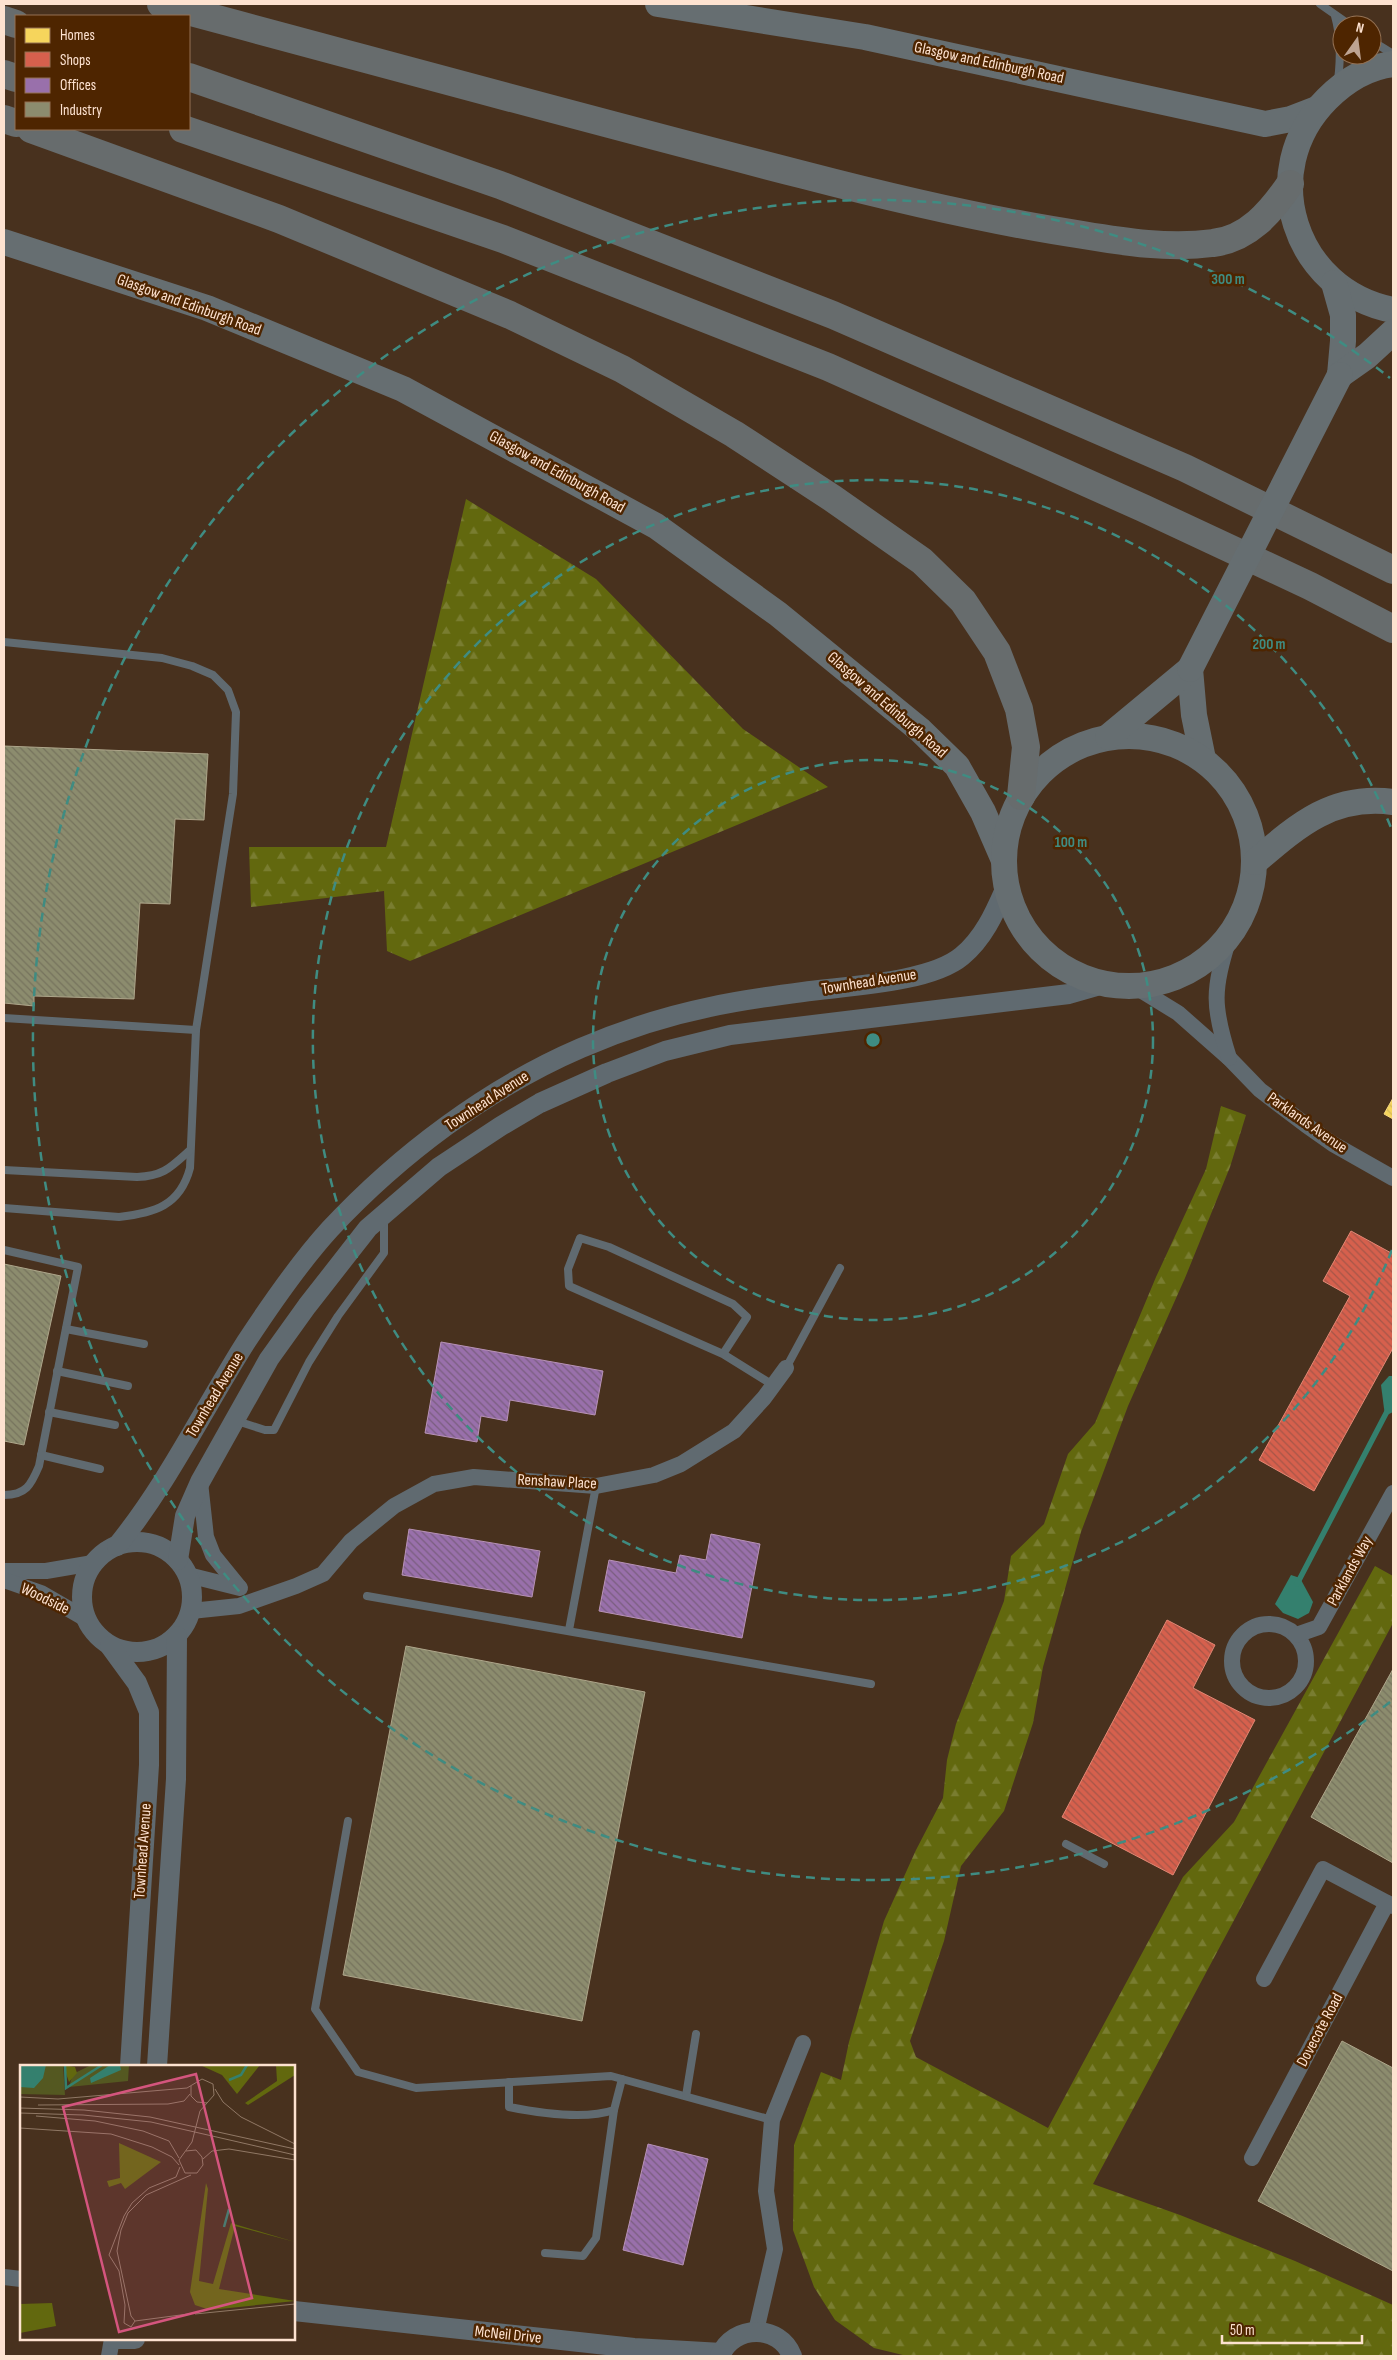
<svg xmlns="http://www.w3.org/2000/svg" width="1397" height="2360" font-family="'Sofia Sans Condensed',sans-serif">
	<defs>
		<pattern id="forest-firs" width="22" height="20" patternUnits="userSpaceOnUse" patternTransform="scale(1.25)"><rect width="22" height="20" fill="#62680e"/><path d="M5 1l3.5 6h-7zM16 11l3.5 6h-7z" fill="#797d30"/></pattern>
		<pattern id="homes-back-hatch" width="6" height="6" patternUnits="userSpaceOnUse" patternTransform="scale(1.25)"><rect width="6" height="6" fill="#f6d55c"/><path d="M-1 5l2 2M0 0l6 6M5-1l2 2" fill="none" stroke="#d4b856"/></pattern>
		<pattern id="shops-back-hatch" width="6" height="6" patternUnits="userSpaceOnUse" patternTransform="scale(1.25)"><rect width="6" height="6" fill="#d6604d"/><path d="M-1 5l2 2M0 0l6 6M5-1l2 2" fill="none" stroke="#a65648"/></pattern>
		<pattern id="offices-back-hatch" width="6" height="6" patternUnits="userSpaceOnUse" patternTransform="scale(1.25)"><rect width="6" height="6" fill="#9970ab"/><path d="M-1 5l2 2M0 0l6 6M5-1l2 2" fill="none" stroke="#7a5e7f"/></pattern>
		<pattern id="industry-back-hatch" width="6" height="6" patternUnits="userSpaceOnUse" patternTransform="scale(1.25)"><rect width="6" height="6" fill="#8c8c6e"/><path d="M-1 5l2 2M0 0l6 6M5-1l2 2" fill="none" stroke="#76735d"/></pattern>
	</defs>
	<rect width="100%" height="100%" fill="#48311e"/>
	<g fill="url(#forest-firs)">
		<path d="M466,499L596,579L743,729L828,787L410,961L387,951L384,891L251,907L249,847H386Z"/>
		<path d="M1221,1106L1246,1115L1230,1167L1185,1278L1128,1406L1081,1532L1043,1667L1033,1723L1004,1811L961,1866L944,1941L910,2041L916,2057L1048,2128L1183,1877L1234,1822L1375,1566L1393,1576V1623L1093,2184L1180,2215L1295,2261L1393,2305V2356H907L874,2348L835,2320L814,2287L793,2230L794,2145L821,2072L841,2080L849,2042L884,1921L916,1850L943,1798L947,1760L956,1724L1004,1601L1011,1556L1044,1524L1068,1454L1095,1423L1156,1277L1206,1169Z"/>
	</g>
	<g fill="#34806e">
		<path d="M1389,1376H1393V1412L1385,1416L1381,1385Z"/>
		<path d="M1291,1575L1300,1578L1313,1602L1309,1613L1298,1619L1283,1613L1275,1604Z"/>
	</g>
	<path fill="url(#homes-back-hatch)" stroke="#f8d97f" d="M1393,1098V1119L1384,1114Z"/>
	<g fill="url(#shops-back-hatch)" stroke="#e28774">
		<path d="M1351,1231L1393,1254V1348L1314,1491L1259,1460L1350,1296L1323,1281Z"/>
		<path d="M1167,1620L1215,1645L1193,1688L1255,1720L1173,1875L1062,1817Z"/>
	</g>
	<g fill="url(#offices-back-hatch)" stroke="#b792b6">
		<path d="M441,1342L603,1371L595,1415L510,1400L507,1421L481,1416L477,1442L425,1433Z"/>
		<path d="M409,1529L540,1551L532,1597L402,1575Z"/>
		<path d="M711,1534L760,1544L742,1638L599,1611L609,1560L676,1573L680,1555L706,1560Z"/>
		<path d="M648,2144L708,2159L683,2265L623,2250Z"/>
	</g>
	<g fill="url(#industry-back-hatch)" stroke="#aea68b">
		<path d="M4,746L208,754L204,820L175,819L170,904L140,903L134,999L34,996V1006L4,1003Z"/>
		<path d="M4,1264L61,1276L24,1445L4,1441Z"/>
		<path d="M406,1646L645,1692L582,2021L343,1975Z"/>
		<path d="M1393,1669V1863L1311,1817Z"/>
		<path d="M1342,2041L1393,2068V2271L1258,2201Z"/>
	</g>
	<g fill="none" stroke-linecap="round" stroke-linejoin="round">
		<path stroke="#34806e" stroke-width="5.5" d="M1297,1584L1393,1400"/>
		<g stroke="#606a70" stroke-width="8">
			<path d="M1320,4L1350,25"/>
			<path d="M1335,16C1341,38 1341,57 1338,80"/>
			<path d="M1372,41L1393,54"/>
			<path d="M4,642L162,658L192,666L213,675L228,690L236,712L233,794L196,1030L190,1168C180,1206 154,1213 119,1217L4,1208"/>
			<path d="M4,1018L196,1030"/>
			<path d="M4,1170L137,1177C163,1176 170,1168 189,1151"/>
			<path d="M4,1250L78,1267L39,1466C31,1485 26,1495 4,1495"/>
			<path d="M66,1329L144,1344"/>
			<path d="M723,1354L747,1317L733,1304L609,1247L580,1238L568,1269L569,1286L723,1354L773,1385"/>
			<path d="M786,1368L840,1268"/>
			<path d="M57,1371L128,1386"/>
			<path d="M49,1412L115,1425"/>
			<path d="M237,1421L265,1430H274L309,1362L338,1316L384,1253V1217"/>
			<path d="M41,1455L100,1469"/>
			<path d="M367,1596L871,1684"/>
			<path d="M569,1630L596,1486"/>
			<path d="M348,1821L315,2009L358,2072L416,2088L611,2076L772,2120"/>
			<path d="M1066,1844L1104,1864"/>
			<path d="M509,2082V2107C539,2113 585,2120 614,2110L622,2079"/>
			<path d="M686,2096L696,2034"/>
			<path d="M545,2253L583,2256L596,2238L614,2110"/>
		</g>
		<g stroke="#606a70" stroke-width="16">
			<path d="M1134,986L1178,1013L1229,1058L1260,1090L1306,1125L1333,1144L1393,1178"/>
			<path d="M1229,1058C1212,1005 1213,990 1229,938"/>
			<path d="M200,1482L206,1537L213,1555L239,1587"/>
			<path d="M4,1571H46L93,1563"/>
			<path d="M188,1575L240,1588"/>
			<path d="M4,1580L41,1593L86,1619"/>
			<path d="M191,1611L239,1606L296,1586L323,1574L351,1541L394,1506L434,1484L474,1477L596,1486L654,1475L681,1464L734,1431L764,1398L786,1368"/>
			<circle cx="1269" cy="1661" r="37"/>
			<path d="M1296,1635L1319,1627L1393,1493"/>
			<path d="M1264,1979L1323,1869L1393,1906"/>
			<path d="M1252,2158L1387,1903"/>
			<path d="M4,2277L21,2279"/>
			<path d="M756,2331L775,2249L766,2191L772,2120L803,2043"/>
			<path d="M109,2356L112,2339"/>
		</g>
		<g stroke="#606a70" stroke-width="20">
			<circle cx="137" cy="1597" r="55"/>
			<path d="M117,1546C168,1483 203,1410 246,1342C271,1304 299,1263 330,1229C399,1155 488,1088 581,1048C623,1030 666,1016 710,1007C741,1000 772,996 803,992C845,986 930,983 962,956C984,938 995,912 1006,887"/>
			<path d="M178,1560L185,1516L200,1482L269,1359L307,1306L368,1228L439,1167L501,1126L540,1103L607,1073L665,1051L730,1035L1069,994L1104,984"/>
			<path d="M110,1646L137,1683L149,1712V1765L130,2066"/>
			<path d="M157,2066L176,1779L177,1636"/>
			<path d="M294,2311L634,2348L722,2353"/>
			<path d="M116,2339H135"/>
			<path d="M720,2356C733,2324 780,2324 792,2356"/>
		</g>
		<g stroke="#666e71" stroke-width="26">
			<path d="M658,4L865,37L1265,124L1291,119L1317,109"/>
			<path d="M1393,64C1368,67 1345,81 1327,99C1255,171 1294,291 1393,310"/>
			<path d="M4,242L207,308L403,389L656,526L778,614L920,730L957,766L983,812L1003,858"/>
			<path d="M1334,283L1343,315V341L1340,375"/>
			<path d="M1340,375L1367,356L1393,332"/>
			<path d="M1190,669L1194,715L1203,759"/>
			<circle cx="1129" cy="861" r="125"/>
			<path d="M1108,737L1190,669"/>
			<path d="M1255,862C1298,825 1333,794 1393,802"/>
		</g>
		<g stroke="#676c6d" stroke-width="28">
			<path d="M161,4C375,61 589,120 804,175C896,199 989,221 1083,235C1125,242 1170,249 1213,243C1248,239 1271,212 1290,184"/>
			<path d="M4,20L16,24"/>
			<path d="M4,74L16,78"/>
			<path d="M189,77L500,185L833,315L1185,468L1393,570"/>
			<path d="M4,119L16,123"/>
			<path d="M31,129L279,219L510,315L622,369L734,434L832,498L922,561L963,601L997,652L1019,709L1026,747L1021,796"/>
			<path d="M183,129L503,239L828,367L1143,508L1310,586L1393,629"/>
		</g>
		<path stroke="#666e71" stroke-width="26" d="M1190,669L1340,375"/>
	</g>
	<g fill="none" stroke="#3f8c82" stroke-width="2.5" stroke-dasharray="9 6">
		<circle cx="873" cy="1040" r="280"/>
		<path d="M1392 1250A560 560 0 1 1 1392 830"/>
		<path d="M1390 1702A840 840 0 1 1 1390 378"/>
	</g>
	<g text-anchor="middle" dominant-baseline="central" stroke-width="5" stroke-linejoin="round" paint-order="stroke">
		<g font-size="16" fill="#fde2d0" stroke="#4e2500">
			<text transform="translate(989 63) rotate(12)">Glasgow and Edinburgh Road</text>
			<text transform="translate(189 305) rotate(20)">Glasgow and Edinburgh Road</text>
			<text transform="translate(557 472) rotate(29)">Glasgow and Edinburgh Road</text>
			<text transform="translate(887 705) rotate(41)">Glasgow and Edinburgh Road</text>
			<text transform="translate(869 982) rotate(-9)">Townhead Avenue</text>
			<text transform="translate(487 1101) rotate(-33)">Townhead Avenue</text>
			<text transform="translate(1307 1123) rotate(35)">Parklands Avenue</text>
			<text transform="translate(215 1395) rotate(-59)">Townhead Avenue</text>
			<text transform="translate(557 1482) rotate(3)">Renshaw Place</text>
			<text transform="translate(1350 1571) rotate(-61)">Parklands Way</text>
			<text transform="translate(45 1599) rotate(26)">Woodside</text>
			<text transform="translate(143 1851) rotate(-86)">Townhead Avenue</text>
			<text transform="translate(1320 2030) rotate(-62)">Dovecote Road</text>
			<text transform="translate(508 2335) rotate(6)">McNeil Drive</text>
		</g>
	</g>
	<g transform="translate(20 2065)">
		<rect width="275" height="275" fill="#48311e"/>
		<path d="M0,0H43L45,30L0,29ZM71,0H109L108,16L49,22L53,9Z" fill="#545821"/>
		<path d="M43,0L55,2L57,8L49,17ZM180,0H240L217,29L202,10ZM256,0H275V10L228,40L225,38L257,16ZM99,78L141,97L105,124L101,118L89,122L87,116L100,113ZM186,118L188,124L179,216L193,219L211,158L275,177L215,161L199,224L275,236L190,245L175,240L170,227ZM32,238L36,261L0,268V239Z" fill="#62680e"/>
		<path d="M0,0H26L23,13L14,23L0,22ZM90,0H100L101,5L71,18L70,13Z" fill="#34806e"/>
		<path fill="none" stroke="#34806e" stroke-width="2.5" d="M45,0L46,23L82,0M209,15L221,10L227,0M204,162L209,144"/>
		<path fill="none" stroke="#907865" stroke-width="1" d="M195,24L203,37L221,52L275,79M0,32L38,34L167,23L182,14L193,19L194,30L187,38L177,37L171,31V21M18,40L148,39L164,36L170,29M0,43L64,45L130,52L275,84M0,48L63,50L131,57L275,90M16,51L75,56L123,66L149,76L159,93M0,63L91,69L132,82L152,92L159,100M166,86L176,85L182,92L183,100L177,108H165L159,95L172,77L180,46L187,38M183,94L192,86L209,84L275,95M175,249L275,239M115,256L111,262L104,258L105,240L99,206L89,190L104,151L112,138L129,123L156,112L160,102M115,256L111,251L97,186L101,165L108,148L126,130L171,110M115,256L168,249"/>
		<path fill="#d4557e" fill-opacity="0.15" stroke="#d4557e" stroke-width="2.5" d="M176,9L232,233L99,267L43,42Z"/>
		<rect width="275" height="275" fill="none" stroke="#fde2d0" stroke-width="2.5"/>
	</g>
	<circle cx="873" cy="1040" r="8" fill="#3f8c82" stroke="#4e2500" stroke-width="2.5"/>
	<g font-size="15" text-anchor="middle" font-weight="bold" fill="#3f8c82" stroke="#4e2500" stroke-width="5" stroke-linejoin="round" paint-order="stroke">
		<text x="1228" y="284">300 m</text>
		<text x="1269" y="649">200 m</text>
		<text x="1071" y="847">100 m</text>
	</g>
	<rect width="1397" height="2360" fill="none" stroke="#fde2d0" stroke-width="10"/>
	<rect x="15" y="15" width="175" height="115" fill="#4e2500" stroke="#947153"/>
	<rect x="25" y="28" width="25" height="15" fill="#f6d55c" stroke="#947153"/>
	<text x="60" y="40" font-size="15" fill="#fde2d0">Homes</text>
	<rect x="25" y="52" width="25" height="15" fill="#d6604d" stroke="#947153"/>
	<text x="60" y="65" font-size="15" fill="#fde2d0">Shops</text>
	<rect x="25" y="78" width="25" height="15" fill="#9970ab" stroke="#947153"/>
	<text x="60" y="90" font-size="15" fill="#fde2d0">Offices</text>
	<rect x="25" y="102" width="25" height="15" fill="#8c8c6e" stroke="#947153"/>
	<text x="60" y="115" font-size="15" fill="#fde2d0">Industry</text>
	<g transform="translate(1357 40) rotate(14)"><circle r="24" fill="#4e2500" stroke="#947153"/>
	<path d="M0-4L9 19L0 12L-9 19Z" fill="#bea492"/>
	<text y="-8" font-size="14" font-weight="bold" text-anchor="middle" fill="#fde2d0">N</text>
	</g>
	<path d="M1222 2335v8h140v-8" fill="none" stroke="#fde2d0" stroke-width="2.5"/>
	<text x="1230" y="2335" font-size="15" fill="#fde2d0" stroke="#4e2500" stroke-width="4" paint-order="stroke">50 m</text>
</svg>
